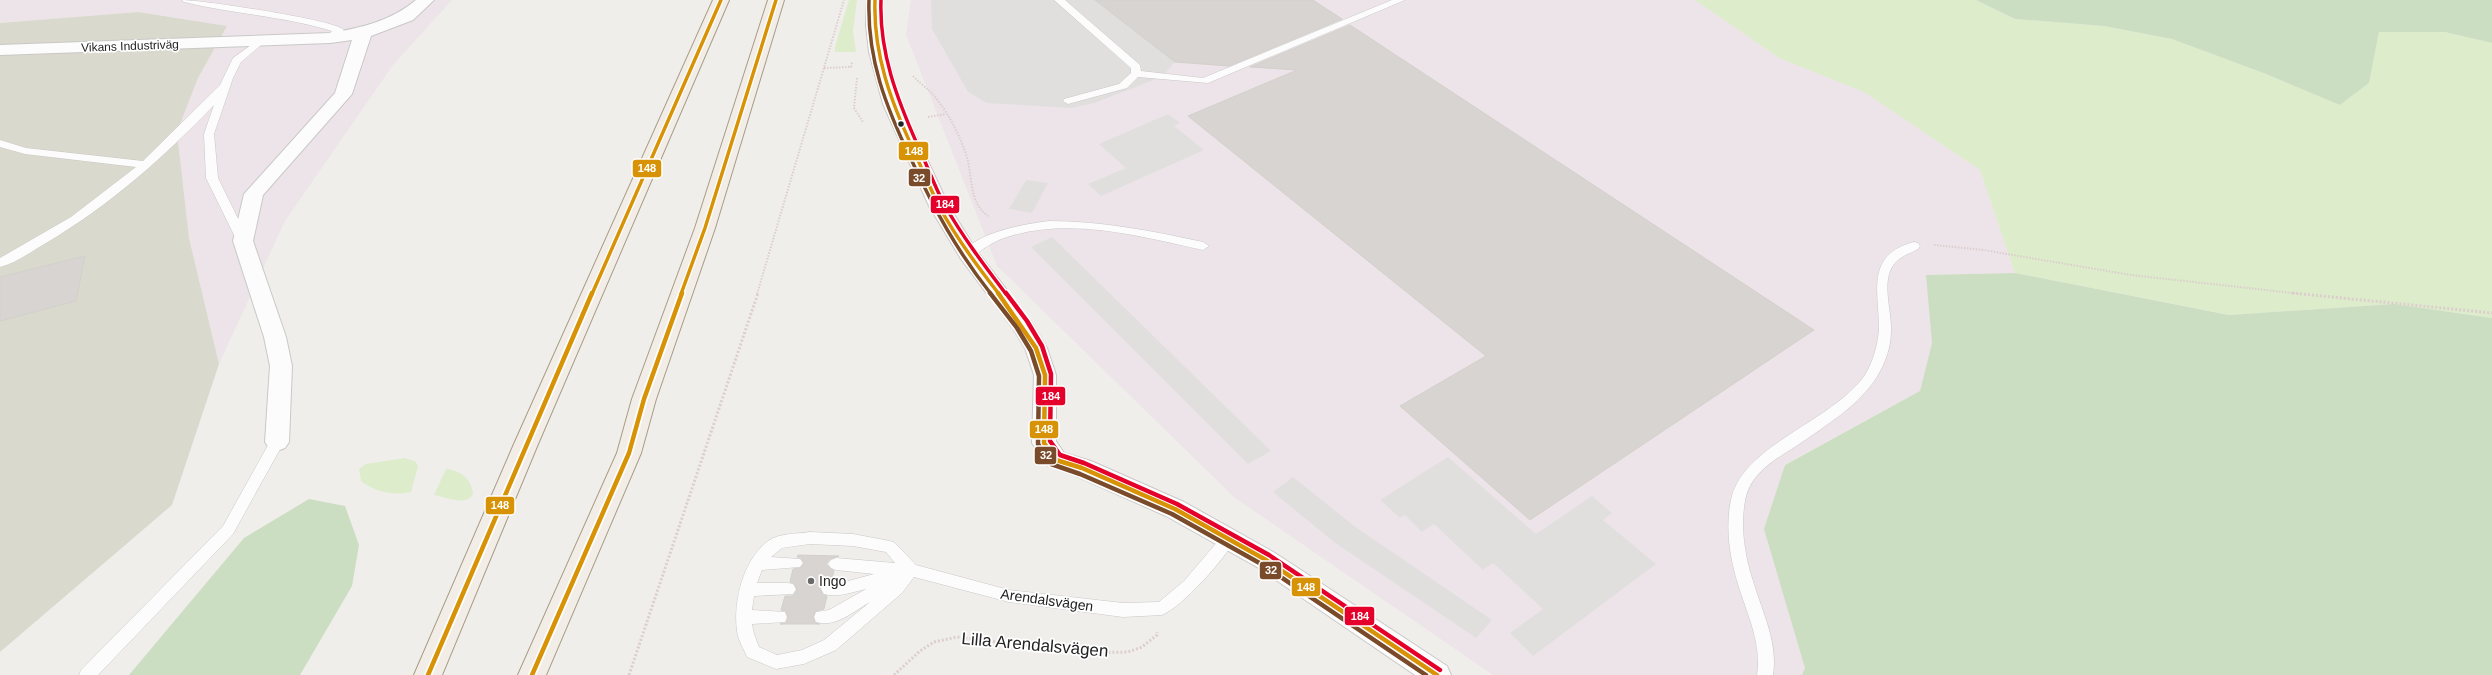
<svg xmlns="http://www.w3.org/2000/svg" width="2492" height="675" font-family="Helvetica,sans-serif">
	<rect width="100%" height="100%" fill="#f0eeeb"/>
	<g fill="#ede4e9">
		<path d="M0,0H452L393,65L285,221L219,364L189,238L177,132L198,78L227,26L138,12L0,23Z"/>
		<path d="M911,0H1695L1779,58L1864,92L1980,170L2015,273L1927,275L1932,343L1920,391L1784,465L1805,668L1802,675H1493L1235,498L997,266L906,35Z"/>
	</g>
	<path fill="#d9d9cd" d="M138,12L227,26L198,78L177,132L189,238L219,364L172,505L0,652V23Z"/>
	<g fill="#ddeccb">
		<path d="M849,0H857L853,31L856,52H835V47Z"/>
		<path d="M1695,0H1976L2015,19L2104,26L2172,39L2266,74L2340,105L2369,83L2379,32H2445L2492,43V318L2394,304L2230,315L2015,273L1980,170L1864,92L1779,58Z"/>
		<path d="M404,458L415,461L418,466L411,492C393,496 375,492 361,481L359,469L366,464Z"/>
		<path d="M446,469C460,470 472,479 473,494C466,507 447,497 434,495Z"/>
	</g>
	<g fill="#cbdec1">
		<path d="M1976,0H2492V43L2445,32H2379L2369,83L2340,105L2266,74L2172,39L2104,26L2015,19Z"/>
		<path d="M2015,273L2229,315L2394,304L2492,318V675H1802L1805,668L1764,529L1785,465L1920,391L1932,343L1926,275Z"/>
		<path d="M309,499L345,506L359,545L352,586L300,675H129L244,538Z"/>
	</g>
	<g fill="#e0dfde">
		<path d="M931,0H1095L1175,62L1162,77L1094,103L1071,108L987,103L968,92L932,29Z"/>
		<path d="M1168,114L1180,123L1174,126L1204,150L1101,196L1088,184L1126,168L1099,144Z"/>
		<path d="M1026,180L1048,183L1032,213L1009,209Z"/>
		<path d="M1052,237L1271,451L1248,464L1031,247Z"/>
		<path d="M1448,457L1536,534L1592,496L1612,513L1603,520L1656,564L1533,656L1510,633L1543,609L1493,563L1483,570L1434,524L1422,532L1405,515L1400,518L1380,500Z"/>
		<path d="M1293,477L1354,526L1492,620L1476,638L1334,542L1273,492Z"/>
	</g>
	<g fill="#d7d4d2" stroke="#d3d0cc">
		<path d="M1095,0H1313L1342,19L1229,66L1175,62Z"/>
		<path d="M1350,25L1814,330L1530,520L1400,406L1486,356L1188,116L1297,70L1250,67Z"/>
		<path d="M85,256L76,301L0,321V277Z"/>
		<path d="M798,555L839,556L830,559L826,564L834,571L831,582H824L820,588L823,595L827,596L824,609L816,611L813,616L815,623L820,624H780L786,623L788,618L786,611L781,610L785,596H793L797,590L794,583L790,582L793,569L800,568L804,563L801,558L797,557Z"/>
	</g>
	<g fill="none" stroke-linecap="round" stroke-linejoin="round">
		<g stroke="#c9c8c7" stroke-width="1">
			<g id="service">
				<path d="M182,0C201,0 336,20 344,30L330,41L325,38L332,31C284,16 232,14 184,2Z"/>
				<path d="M1054,0H1065L1140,65L1141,71L1203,78L1392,0H1405L1208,83L1138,77L1127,88L1068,104L1063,101L1064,99L1119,84L1131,73V68Z"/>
				<path d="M261,38L266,41L241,62L233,78L214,134L218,178L249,241L247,244L243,245L237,241L206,178L204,134L214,105C163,158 109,206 46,243C32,251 16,263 0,267V258L71,217L136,167L25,154L0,147V140L26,148L143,161L220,85L233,58Z"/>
				<path d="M1049,221C1102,221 1152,231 1203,242L1209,246L1203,250C1139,236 1068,216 1004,238C992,242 982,250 972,257L968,258L962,254C976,232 1025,224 1049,221Z"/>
				<path d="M1914,242L1918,243L1920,246L1918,249C1911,253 1901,256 1895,263C1880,280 1892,311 1891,331C1891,350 1883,369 1872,384C1855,407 1828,424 1805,440C1781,457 1751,469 1745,501C1740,528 1745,558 1754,584C1763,614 1778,643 1773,675H1757C1762,643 1747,614 1738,584C1730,558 1725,528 1731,500C1742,445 1832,422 1865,375C1873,362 1878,344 1879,329C1879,291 1865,255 1914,242Z"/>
				<path d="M277,437L282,438L284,442L233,534L98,675H79L81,670L223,526L272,438Z"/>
				<path d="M810,532L853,534L890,541L895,543L916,565L1009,590L1123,603L1159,602L1184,581L1224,534L1229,532L1234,534L1236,538C1226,558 1182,607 1162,615L1123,617L1009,602L914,577L902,593L836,650L804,664L776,669L747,657C744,649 738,640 737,631C733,602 743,560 768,541C779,533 797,534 810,532ZM810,544L853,546L886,552L895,563L836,558L831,560L828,564L831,568L836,570L874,574L841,583L824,584L821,589L824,594C838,598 852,592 866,589L829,610L816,612L814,617L816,622C836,628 854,611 870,602L824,640L802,650L777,655L759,647L754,634L752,624L785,622L787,617L785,612L752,610L754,596L793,594L796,589L793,584L788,583H757L762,570L800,567L803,563L800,559L771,557L782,548Z"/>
			</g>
		</g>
		<g stroke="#c9c8c7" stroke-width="2">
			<g id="minor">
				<path d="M416,0H434L413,20L371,36L352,94L263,195L253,241L286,337L292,366L289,442L285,448L277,451L269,448L265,442L270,366L264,337L233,241L244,194L335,93L352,40L330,43L0,55V45L330,33C361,28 391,21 416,0Z"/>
				<path d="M867,0H883L882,25L887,52L901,104L949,206L976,250L1030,320L1047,348L1056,375V441L1064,453L1091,461L1184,502L1275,553L1447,666L1451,675H1415L1257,567L1166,516L1074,475L1048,466L1032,443L1034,375L1025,348L1014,330L961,259L929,206L883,104L869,52L866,25Z"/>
			</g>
		</g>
		<g stroke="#a79c86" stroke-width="2">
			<g id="primary">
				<path d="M713,0H729L538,444L442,675H414L514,444Z"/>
				<path d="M768,0H784L715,228L656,399L641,453L546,675H518L617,453L632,399L695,228Z"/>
			</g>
		</g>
		<g stroke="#dccecd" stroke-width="2" stroke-dasharray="1.5 1.5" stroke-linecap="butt">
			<path d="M824,68L851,67L852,62"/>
			<path d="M913,76C920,84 929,89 935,97C949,114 959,134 966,154C973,175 968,202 988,216"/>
			<path d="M857,78L854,108L863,122"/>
			<path d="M928,117L946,114"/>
			<path d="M1934,245L1984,250L2131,275L2302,294"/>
			<path d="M757,294L844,0"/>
		</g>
		<g stroke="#dccecd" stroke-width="3" stroke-dasharray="2 2" stroke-linecap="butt">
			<path d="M2292,293L2492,313"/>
			<path d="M629,675L758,293"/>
			<path d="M894,675L920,651L934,642L957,637L1084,653L1128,652L1142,647L1157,635V632"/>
		</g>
		<use href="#service" fill="#fdfcfc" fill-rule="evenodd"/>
		<use href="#minor" fill="#fdfcfc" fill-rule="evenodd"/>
		<use href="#primary" fill="#f3ede7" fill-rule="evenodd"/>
		<g stroke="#fff" stroke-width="6">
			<g id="bus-1-far1">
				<path d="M875,0C873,54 891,102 914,151C922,169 930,188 939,206C956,238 977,266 999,294"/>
				<path d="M592,294L721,0"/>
				<path d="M681,294L705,228L776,0"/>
			</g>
		</g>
		<g stroke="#fff" stroke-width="8">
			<g id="bus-1">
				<path d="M998,293L1036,348L1045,375L1044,443L1056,460L1082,468L1175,509L1266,560L1437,675"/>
				<path d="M428,675L592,293"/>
				<path d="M532,675L629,453L644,399L682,293"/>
			</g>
		</g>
		<g stroke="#fff" stroke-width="6">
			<path id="bus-2-far1" d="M869,0C867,59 886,107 911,159C934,209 957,251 991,294"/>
		</g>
		<g stroke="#fff" stroke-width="8">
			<path id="bus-2" d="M990,293L1017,328L1031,351L1039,376L1038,444L1051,464L1080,474L1172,514L1263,565L1426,675"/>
		</g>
		<g stroke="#fff" stroke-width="6">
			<path id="bus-3-far1" d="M881,0C879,52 897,99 918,146C927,165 934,185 944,204C962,236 984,265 1006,294"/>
		</g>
		<g stroke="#fff" stroke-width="8">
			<path id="bus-3" d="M1006,293L1027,321L1042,346L1051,374L1050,441L1060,455L1084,463L1177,504L1269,555L1440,670"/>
		</g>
		<use href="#bus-1-far1" stroke="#d79205" stroke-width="3.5"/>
		<use href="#bus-1" stroke="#d79205" stroke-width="4.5"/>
		<use href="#bus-2-far1" stroke="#7a4b2a" stroke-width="3.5"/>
		<use href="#bus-2" stroke="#7a4b2a" stroke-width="4.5"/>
		<use href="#bus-3-far1" stroke="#e4002b" stroke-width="3.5"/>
		<use href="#bus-3" stroke="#e4002b" stroke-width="4.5"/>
	</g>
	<circle fill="#222" stroke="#fff" stroke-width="1.5" cx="901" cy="124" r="3.5"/>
	<circle fill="#6a6968" stroke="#fff" stroke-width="1.5" cx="811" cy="581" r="4"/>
	<g text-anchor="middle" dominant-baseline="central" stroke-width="3.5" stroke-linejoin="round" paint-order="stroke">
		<g font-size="12" fill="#222" stroke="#fff">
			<text transform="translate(130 46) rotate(-2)">Vikans Industriväg</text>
		</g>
		<g font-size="14" fill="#222" stroke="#fff" text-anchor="start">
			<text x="819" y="581">Ingo</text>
		</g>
		<g font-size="14" fill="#222" stroke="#fff">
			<text transform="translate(1047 600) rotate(8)">Arendalsvägen</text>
		</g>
		<g font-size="17" fill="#222" stroke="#fff">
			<text transform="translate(1035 645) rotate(5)">Lilla Arendalsvägen</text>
		</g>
	</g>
	<g stroke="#fff" stroke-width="1.5">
		<rect x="898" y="141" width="31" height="20" rx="4" fill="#d79205"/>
		<rect x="632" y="159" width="30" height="19" rx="4" fill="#d79205"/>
		<rect x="908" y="168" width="23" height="19" rx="4" fill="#7a4b2a"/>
		<rect x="930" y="195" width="30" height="19" rx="4" fill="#e4002b"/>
		<rect x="1035" y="386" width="31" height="20" rx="4" fill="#e4002b"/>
		<rect x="1029" y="420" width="30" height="19" rx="4" fill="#d79205"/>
		<rect x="1034" y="446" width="23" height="19" rx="4" fill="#7a4b2a"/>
		<rect x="485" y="496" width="30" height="19" rx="4" fill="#d79205"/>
		<rect x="1259" y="561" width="23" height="19" rx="4" fill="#7a4b2a"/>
		<rect x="1291" y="577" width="30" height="20" rx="4" fill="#d79205"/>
		<rect x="1344" y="606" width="31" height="20" rx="4" fill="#e4002b"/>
	</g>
	<g font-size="11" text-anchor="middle" font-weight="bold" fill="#fff">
		<text x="914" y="155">148</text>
		<text x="647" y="172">148</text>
		<text x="919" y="182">32</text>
		<text x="945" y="208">184</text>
		<text x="1051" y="400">184</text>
		<text x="1044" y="433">148</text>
		<text x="1046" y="459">32</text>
		<text x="500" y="509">148</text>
		<text x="1271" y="574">32</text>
		<text x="1306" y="591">148</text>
		<text x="1360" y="620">184</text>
	</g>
</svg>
